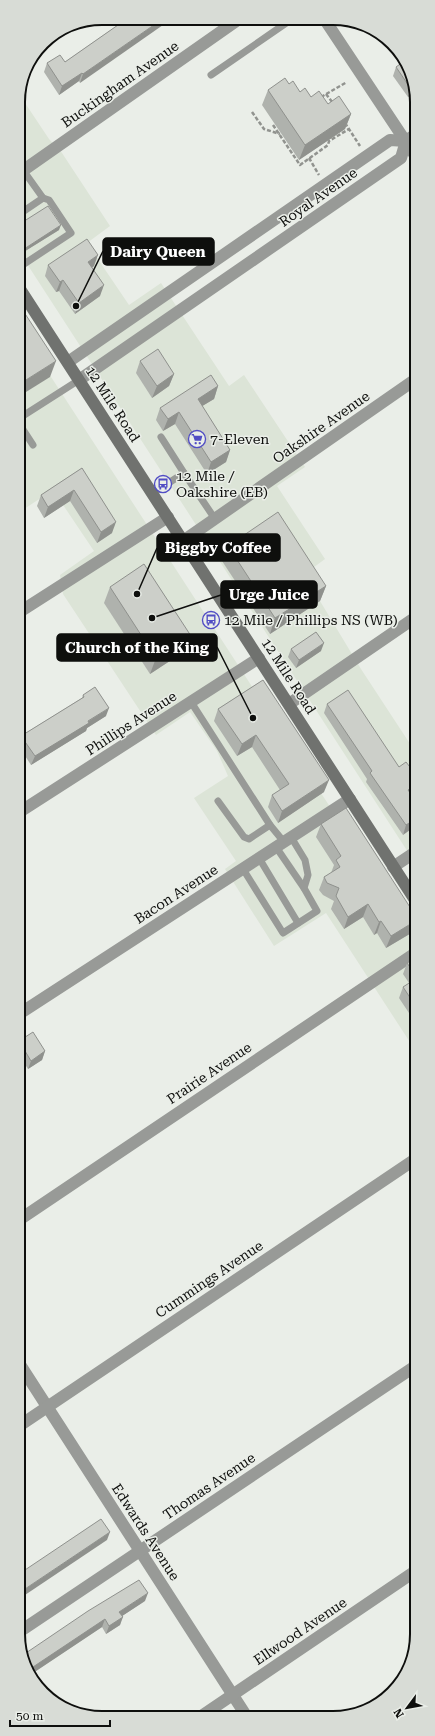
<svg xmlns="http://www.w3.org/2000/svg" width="435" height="1736" font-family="'Roboto Serif',serif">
	<rect width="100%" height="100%" fill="#eaeee8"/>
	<g fill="#dce4d7">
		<path d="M19,94L49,139L62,153L110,226L87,243L129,305L161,283L229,386L244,375L305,467L277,486L325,559L302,576L320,601L361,669L416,753L417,866L18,250Z"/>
		<path d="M18,326L417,941V1053L326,913L274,946L225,869L236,861L194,798L228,776L217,751L190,712L156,735L63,594L60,575L94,551L53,490L18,513Z"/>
	</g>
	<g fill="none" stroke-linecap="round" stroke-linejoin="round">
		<g stroke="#91938f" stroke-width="2.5" stroke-dasharray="4 2" stroke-linecap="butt">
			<path d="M326,94L333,103"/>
			<path d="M321,97L347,82"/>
			<path d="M252,112L264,129L280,134"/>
			<path d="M345,123L360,146"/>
			<path d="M273,125L300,165L328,145L329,141L349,129"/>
			<path d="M309,158L319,175"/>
		</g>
		<g stroke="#989a97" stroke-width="7">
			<path d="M211,75L292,19"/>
			<path d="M18,215L43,198"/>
			<path d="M18,268L71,233L49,200L43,198L23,170"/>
			<path d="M18,419L79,380"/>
			<path d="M18,422L33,445"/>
			<path d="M161,437L184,473"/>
			<path d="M18,451L20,453"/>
			<path d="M153,493L184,473L215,519"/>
			<path d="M191,702L270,825L284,842"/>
			<path d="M218,801L244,837L249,839L270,825"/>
			<path d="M276,847L304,888"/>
			<path d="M259,858L298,923"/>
			<path d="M243,869L283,933L317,911L304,888L308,875L305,860L291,837"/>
		</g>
		<g stroke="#989a97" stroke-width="12">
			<path d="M325,20L416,157"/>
			<path d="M18,174L239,19"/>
			<path d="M68,362L390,140L406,141"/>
			<path d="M79,380L401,158L406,141L416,134"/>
			<path d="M183,541L416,379"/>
			<path d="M18,613L168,517"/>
			<path d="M289,704L416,617"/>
			<path d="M18,813L259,658"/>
			<path d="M393,867L417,851"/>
			<path d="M19,1014L350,799"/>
			<path d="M19,1220L417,952"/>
			<path d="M19,1363L247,1717"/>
			<path d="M19,1426L417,1158"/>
			<path d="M19,1632L417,1365"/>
			<path d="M200,1717L417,1570"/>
		</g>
		<path stroke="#70726f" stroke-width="12" d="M18,286L417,903"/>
	</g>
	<g fill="#afb2ad">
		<path d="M128,18L80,83L79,81L59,95L44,72L47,63L65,62Z"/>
		<path d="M396,67L416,91L408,97L393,76Z"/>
		<path d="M289,84L300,92L351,114L345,129L299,160L262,105L268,90Z"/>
		<path d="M18,225L59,230L22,253L18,246Z"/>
		<path d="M48,265L94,266L92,268L100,296L75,314L59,291L56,292L45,276Z"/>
		<path d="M140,361L174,374L169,386L152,398L136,373Z"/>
		<path d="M218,386L214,399L202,406L230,450L226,462L207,474L175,424L163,431L156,420L160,408Z"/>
		<path d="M82,468L112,533L97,543L70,501L44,518L37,506L41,495Z"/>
		<path d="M228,546L326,586L320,601L270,634L222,561Z"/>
		<path d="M110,587L191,636L185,651L150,674L104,603Z"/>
		<path d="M291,649L321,651L296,668L288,657Z"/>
		<path d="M263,680L324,792L278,823L268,807L272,795L280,790L252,747L237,756L214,721L218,709Z"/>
		<path d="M83,695L106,716L87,728L86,731L31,765L18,745L21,736L82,698Z"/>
		<path d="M327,704L399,767L417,776V791L411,794L417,802L403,835L366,782L367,779L324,713Z"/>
		<path d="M321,824L413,932L386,948L377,933L374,935L363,917L344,929L331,909L334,901L323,895L319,890L324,877L331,873L334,865L316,837Z"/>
		<path d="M417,957V1025L399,998L403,987L409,983L403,974L407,963Z"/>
		<path d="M19,1041L45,1051L42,1060L28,1069L19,1055Z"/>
		<path d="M145,1601L122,1616L120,1625L106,1634L102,1627L33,1673L23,1655Z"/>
	</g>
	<g fill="#8f918d">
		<path d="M164,18H173L80,83L83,74Z"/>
		<path d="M82,73L79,81L59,95L62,86Z"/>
		<path d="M414,86L416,91L408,97L411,89Z"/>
		<path d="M351,114L345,129L299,160L305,145Z"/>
		<path d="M21,130L18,138V132Z"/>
		<path d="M61,225L59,230L22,253L24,249Z"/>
		<path d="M98,255L94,266L84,273L88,262Z"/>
		<path d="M63,280L59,291L56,292L60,282Z"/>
		<path d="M104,285L100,296L75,314L79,303Z"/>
		<path d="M56,361L50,377L18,397V385Z"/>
		<path d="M174,374L169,386L152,398L157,386Z"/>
		<path d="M218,386L214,399L194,411L198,399Z"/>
		<path d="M179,412L175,424L163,431L168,419Z"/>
		<path d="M230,450L226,462L207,474L211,462Z"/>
		<path d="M74,490L70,501L44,518L48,507Z"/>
		<path d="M116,522L112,533L97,543L101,532Z"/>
		<path d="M326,586L320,601L270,634L275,618Z"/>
		<path d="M191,636L185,651L150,674L156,658Z"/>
		<path d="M324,643L321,651L296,668L299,660Z"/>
		<path d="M109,708L106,716L87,728L86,731L31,765L35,756Z"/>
		<path d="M256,735L252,747L237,756L242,744Z"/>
		<path d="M329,780L324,792L278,823L282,811Z"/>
		<path d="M417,784V791L405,799L408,790Z"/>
		<path d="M417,818V825L403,835L406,825Z"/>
		<path d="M368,904L363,917L344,929L348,917Z"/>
		<path d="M417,920L413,932L386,948L391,936Z"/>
		<path d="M381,921L377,933L374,935L379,922Z"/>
		<path d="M45,1051L42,1060L28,1069L31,1061Z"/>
		<path d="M110,1532L107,1540L19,1599V1593Z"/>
		<path d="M148,1593L145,1601L116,1620L119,1612Z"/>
		<path d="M123,1617L120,1625L106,1634L109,1626Z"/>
		<path d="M105,1619L102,1627L33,1673L30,1669Z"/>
	</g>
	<g fill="#cccfc9" stroke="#8f918d">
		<path d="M128,18H164L83,74L82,73L62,86L47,63L60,55L65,62Z"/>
		<path d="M403,62L414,86L411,89L396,67Z"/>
		<path d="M285,78L289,84L293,81L300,92L305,88L311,97L319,91L328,104L339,96L351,114L305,145L268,90Z"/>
		<path d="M18,126L21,130L18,132Z"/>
		<path d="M48,206L61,225L24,249L18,239V225Z"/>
		<path d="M87,239L98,255L88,262L104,285L79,303L63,280L60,282L48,265Z"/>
		<path d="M18,303L56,361L18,385Z"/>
		<path d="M158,349L174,374L157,386L140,361Z"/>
		<path d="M211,375L218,386L198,399L230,450L211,462L179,412L168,419L160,408Z"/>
		<path d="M82,468L116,522L101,532L74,490L48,507L41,495Z"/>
		<path d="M278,512L326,586L275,618L228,546Z"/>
		<path d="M144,564L191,636L156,658L110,587Z"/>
		<path d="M316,632L324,643L299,660L291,649Z"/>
		<path d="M263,680L329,780L282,811L272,795L289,784L256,735L242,744L218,709Z"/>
		<path d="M95,687L109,708L88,721L89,723L35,756L21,736L84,697L83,695Z"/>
		<path d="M348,690L399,767L406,762L417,776V784L408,790L417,802V818L406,825L370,773L372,771L327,704Z"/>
		<path d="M346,808L417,918V920L391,936L381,921L379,922L368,904L348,917L336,896L339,888L327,883L324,877L340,867L336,860L341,856L321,824Z"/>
		<path d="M417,957V977L407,963Z"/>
		<path d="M417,978V1008L403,987Z"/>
		<path d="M33,1032L45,1051L31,1061L19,1041Z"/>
		<path d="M101,1519L110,1532L19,1593V1574Z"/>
		<path d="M139,1580L148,1593L119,1612L123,1617L109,1626L105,1619L30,1669L23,1655L88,1611Z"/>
	</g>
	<defs>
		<g id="supermarket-ring" transform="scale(0.9)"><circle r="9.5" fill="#eaeee8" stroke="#514dc4" stroke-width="1.5"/><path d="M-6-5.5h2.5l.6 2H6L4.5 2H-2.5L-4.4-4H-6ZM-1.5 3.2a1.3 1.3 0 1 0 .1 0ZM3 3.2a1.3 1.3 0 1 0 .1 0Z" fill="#514dc4"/></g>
		<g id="bus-ring" transform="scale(0.9)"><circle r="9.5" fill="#eaeee8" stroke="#514dc4" stroke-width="1.5"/><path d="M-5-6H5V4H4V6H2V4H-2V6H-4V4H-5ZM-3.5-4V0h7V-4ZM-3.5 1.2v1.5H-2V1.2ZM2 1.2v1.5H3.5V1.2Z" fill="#514dc4"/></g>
	</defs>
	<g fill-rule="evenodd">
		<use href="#supermarket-ring" x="197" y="439"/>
		<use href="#bus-ring" x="163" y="484"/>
		<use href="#bus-ring" x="211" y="620"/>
	</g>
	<g text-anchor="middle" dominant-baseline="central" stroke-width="3" stroke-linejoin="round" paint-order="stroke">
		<g font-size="14" fill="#0e0f0d" stroke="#eaeee8">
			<text transform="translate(120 84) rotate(-35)">Buckingham Avenue</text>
			<text transform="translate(318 197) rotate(-35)">Royal Avenue</text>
			<text transform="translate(113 404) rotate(57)">12 Mile Road</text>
			<text transform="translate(321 427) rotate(-35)">Oakshire Avenue</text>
			<text transform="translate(289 676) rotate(57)">12 Mile Road</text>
			<text transform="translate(131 723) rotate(-33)">Phillips Avenue</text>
			<text transform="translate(176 894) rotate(-33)">Bacon Avenue</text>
			<text transform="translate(209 1073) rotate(-34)">Prairie Avenue</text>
			<text transform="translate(209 1279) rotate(-34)">Cummings Avenue</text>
			<text transform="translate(209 1486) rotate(-34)">Thomas Avenue</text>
			<text transform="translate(146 1532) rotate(57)">Edwards Avenue</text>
			<text transform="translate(300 1631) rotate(-34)">Ellwood Avenue</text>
		</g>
		<g font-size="14" fill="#0e0f0d" stroke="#eaeee8" text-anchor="start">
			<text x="210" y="439">7-Eleven</text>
			<text x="176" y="476">12 Mile /<tspan x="176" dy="16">Oakshire (EB)</tspan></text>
			<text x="224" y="620">12 Mile / Phillips NS (WB)</text>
		</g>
	</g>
	<path d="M0 0H435V1736H0ZM102 25H333A77 77 0 0 1 410 102V1634A77 77 0 0 1 333 1711H102A77 77 0 0 1 25 1634V102A77 77 0 0 1 102 25Z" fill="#d8dcd6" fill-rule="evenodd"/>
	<path fill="none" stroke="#0e0f0d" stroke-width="2" d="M102 25H333A77 77 0 0 1 410 102V1634A77 77 0 0 1 333 1711H102A77 77 0 0 1 25 1634V102A77 77 0 0 1 102 25Z"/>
	<path fill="none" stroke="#0e0f0d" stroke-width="1.5" d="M76 306L103 251M137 594L157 548M152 618L221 595M253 718L217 647"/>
	<g fill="#0e0f0d" stroke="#eaeee8" stroke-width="1.5">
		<circle cx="76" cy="306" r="4"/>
		<circle cx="137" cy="594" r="4"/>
		<circle cx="152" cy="618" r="4"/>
		<circle cx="253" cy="718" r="4"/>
	</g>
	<g fill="#0e0f0d" stroke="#0e0f0d" stroke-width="1.5">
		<rect x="103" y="238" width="111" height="27" rx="4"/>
		<rect x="157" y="534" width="123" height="27" rx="4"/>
		<rect x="221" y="581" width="96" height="27" rx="4"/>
		<rect x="57" y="634" width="160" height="27" rx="4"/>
	</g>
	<g font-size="15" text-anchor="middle" font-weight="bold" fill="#fff">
		<text x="158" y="257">Dairy Queen</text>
		<text x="218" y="553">Biggby Coffee</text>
		<text x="269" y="600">Urge Juice</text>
		<text x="137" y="653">Church of the King</text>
	</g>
	<g transform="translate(407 1708) rotate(238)" stroke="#eaeee8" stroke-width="3" paint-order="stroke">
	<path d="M0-3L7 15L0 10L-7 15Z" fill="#0e0f0d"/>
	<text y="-6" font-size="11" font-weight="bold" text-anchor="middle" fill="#0e0f0d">N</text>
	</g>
	<path d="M10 1720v6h100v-6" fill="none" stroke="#0e0f0d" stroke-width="2"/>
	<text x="16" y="1720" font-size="12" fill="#0e0f0d" stroke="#eaeee8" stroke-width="3" paint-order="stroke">50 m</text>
</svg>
